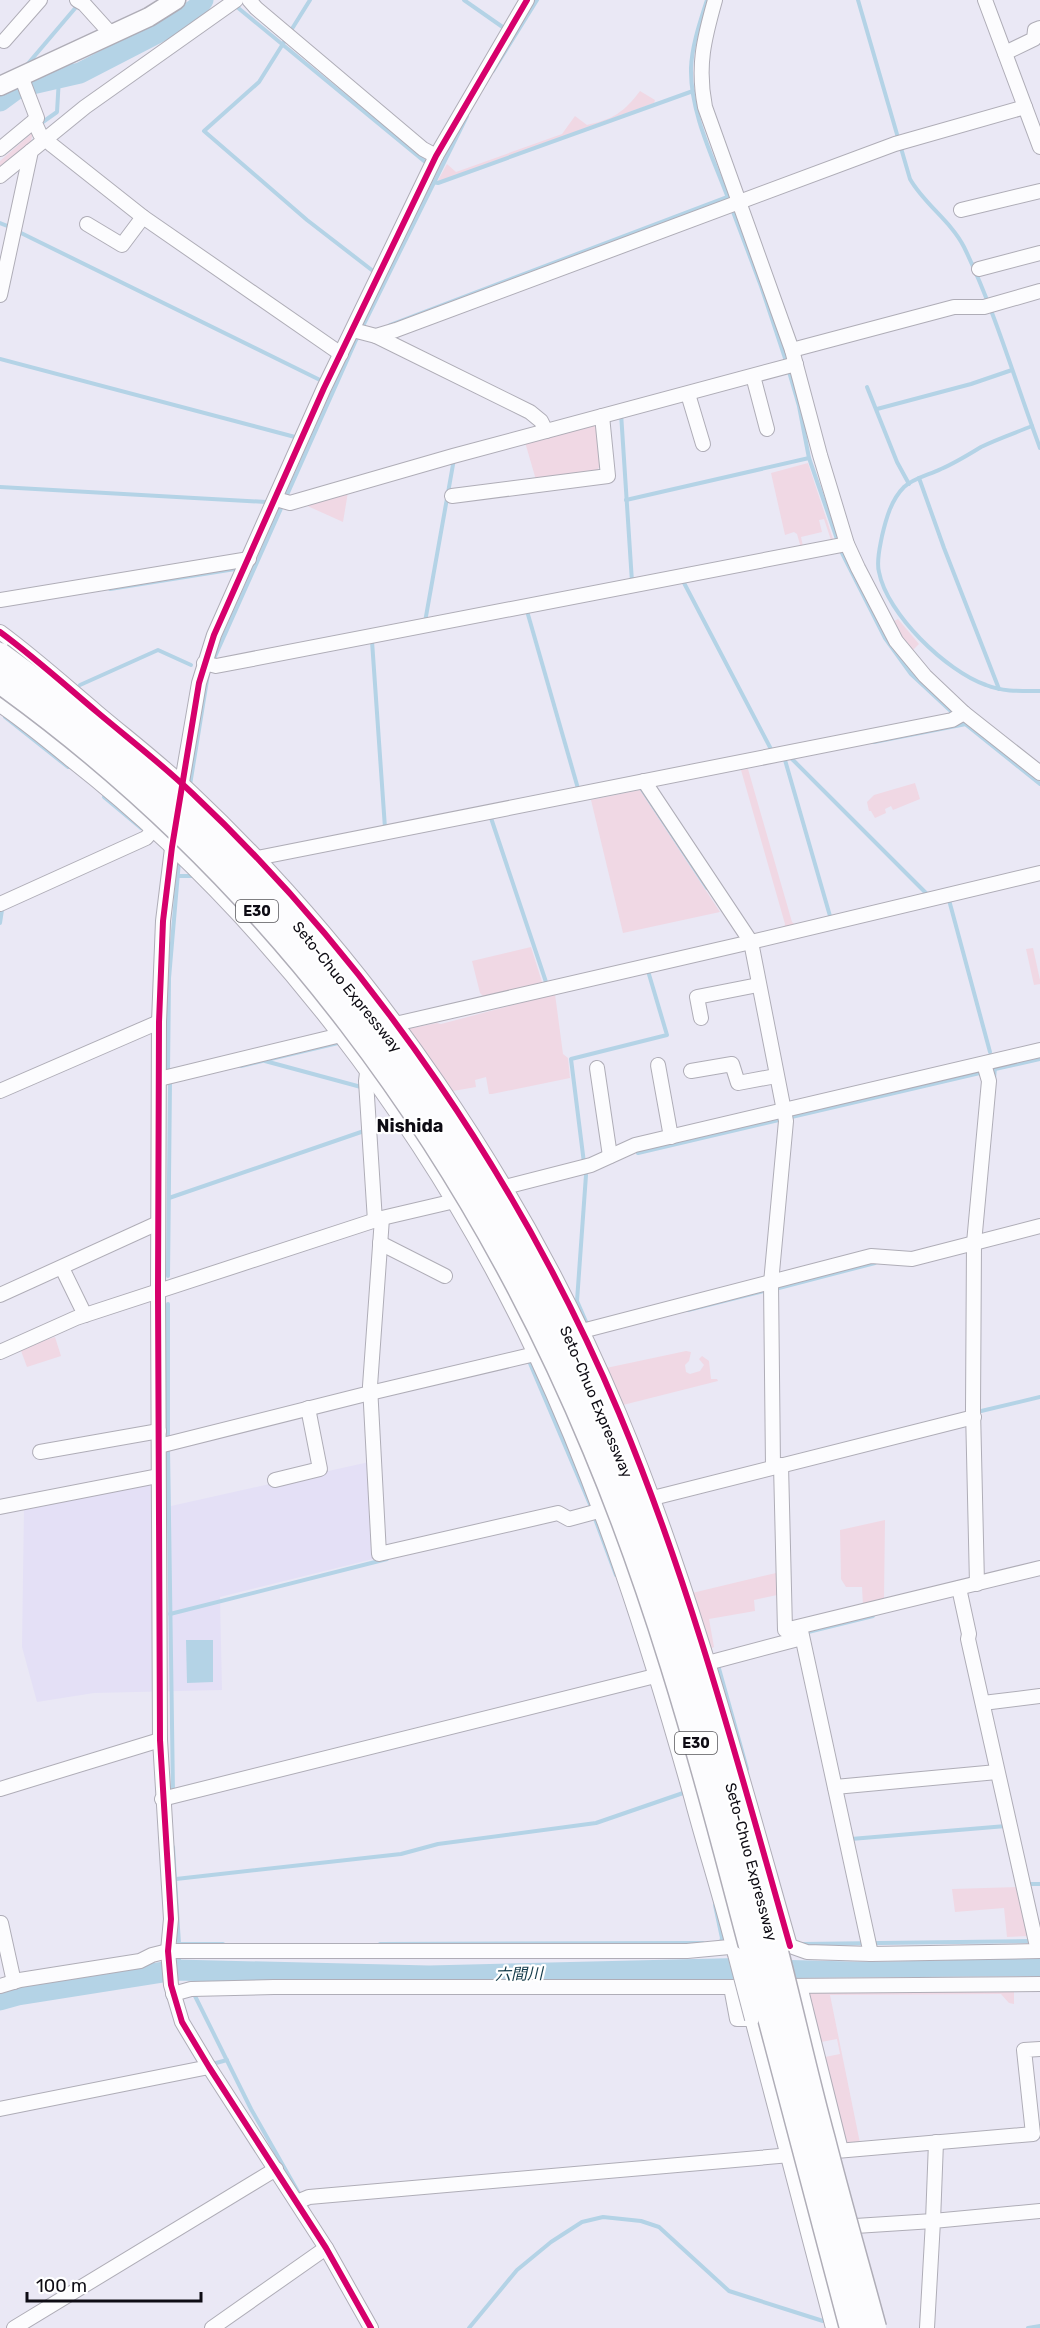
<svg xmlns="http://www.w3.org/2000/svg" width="1040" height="2328" font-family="Rubik,'Noto Sans JP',sans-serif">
	<rect width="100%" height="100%" fill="#eae8f5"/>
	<path fill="#e4e0f6" d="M369,1462L373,1559L220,1597L222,1690L94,1693L37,1702L22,1647L24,1507L170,1475L171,1506Z"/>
	<g fill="#f0d8e4" fill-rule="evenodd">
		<path d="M640,91L655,100L654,103L437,182L447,164L456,172L562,134L575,116L587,125C614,119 624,112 640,91Z"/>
		<path d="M32,133C34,148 10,163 0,173V161Z"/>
		<path d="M593,424L598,427L600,466L595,473L536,480L525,442Z"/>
		<path d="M808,463L834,542L801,548L797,534L794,532L785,535L771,473ZM824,519L831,540L803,546L801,537L822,532L819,520Z"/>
		<path d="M348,492L343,522L303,504Z"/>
		<path d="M898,619L919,644L911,652L892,622Z"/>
		<path d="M748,769L792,922L797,926L784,928L785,924L741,770Z"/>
		<path d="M915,783L920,799L893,810L891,806L885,809L886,813L875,818L871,811H869L867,802L874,795Z"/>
		<path d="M640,790L720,912L623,933L591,800Z"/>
		<path d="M531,947L543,985L486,999L480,993L472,961Z"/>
		<path d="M1033,948L1040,980V984L1034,985L1026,949Z"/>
		<path d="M555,994L563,1054L568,1058L570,1078L492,1094H489L486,1077L475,1080L476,1087L453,1091L408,1029L437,1023L441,1024Z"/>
		<path d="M55,1337L61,1356L27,1367L20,1348Z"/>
		<path d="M686,1351L691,1352L689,1361L685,1365L686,1372L690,1374L700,1371L704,1365L699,1359L702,1356L709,1361L711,1379H717L718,1381L623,1405L606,1368Z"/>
		<path d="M885,1520L884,1599L881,1602L863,1606L862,1587H846L841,1579L840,1530Z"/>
		<path d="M776,1573L777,1595L754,1600L755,1611L709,1619L714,1647L710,1649L692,1593Z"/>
		<path d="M1019,1887L1030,1936L1007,1937L1004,1908L955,1912L952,1889Z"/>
		<path d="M1014,1989V2004L1009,2003L1001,1994L830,1995L860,2143L846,2144L805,1991ZM837,2039L840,2054L825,2057L821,2042Z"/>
	</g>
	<g fill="#b4d3e6">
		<path d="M186,1640H213V1682L187,1683Z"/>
		<path d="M1040,1958V1976L794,1978L791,1960L871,1962Z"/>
	</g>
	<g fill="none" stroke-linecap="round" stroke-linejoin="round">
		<g stroke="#b4d3e6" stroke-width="4">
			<path d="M464,0L504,28"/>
			<path d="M707,0C700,22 692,45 691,68C690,112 713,158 728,198"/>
			<path d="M858,0L910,179C924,204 951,221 964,247C995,311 1015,381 1040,448"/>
			<path d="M237,7L424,161"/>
			<path d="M290,32L310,0"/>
			<path d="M286,39L259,82L204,131L307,220L373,271"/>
			<path d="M26,66L77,6"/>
			<path d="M493,71L537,0"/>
			<path d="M40,124L57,112L59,78"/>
			<path d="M433,182L438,183L693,91"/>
			<path d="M732,209L761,286L785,358L799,406L809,458L838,542"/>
			<path d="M0,223L10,227"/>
			<path d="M17,231L320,380"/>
			<path d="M390,325L727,197"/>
			<path d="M0,359L295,437"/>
			<path d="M867,387L897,462L909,484"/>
			<path d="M877,409L971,384L1012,370"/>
			<path d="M621,413L632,582"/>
			<path d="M1032,426C1015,433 997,439 981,447C968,455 955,463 941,469C929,475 914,478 904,487C891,500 886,519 882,536C880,547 876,561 879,572C887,614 946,671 986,685C1003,692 1022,691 1040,691"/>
			<path d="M919,478L944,548L999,689"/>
			<path d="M0,487L266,502"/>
			<path d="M626,500L809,458"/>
			<path d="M840,549L885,638L911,674L954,714"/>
			<path d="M683,581L773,753"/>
			<path d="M110,589L235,569"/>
			<path d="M527,611L579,792"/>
			<path d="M425,622L454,459"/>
			<path d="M372,641L385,828"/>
			<path d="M213,661L356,340L467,116"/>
			<path d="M80,685L158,650L191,665"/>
			<path d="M5,717L68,767"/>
			<path d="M959,719L1040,784"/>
			<path d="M874,742L966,724"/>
			<path d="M792,759L928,895"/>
			<path d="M785,760L830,916"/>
			<path d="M190,785L208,674"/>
			<path d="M641,788L707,888"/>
			<path d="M104,797L141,828"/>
			<path d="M491,818L547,985"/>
			<path d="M179,876H196"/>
			<path d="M949,900L990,1052"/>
			<path d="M0,923L2,910"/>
			<path d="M265,1061L361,1087"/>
			<path d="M241,1066L338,1043"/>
			<path d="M995,1069L1040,1059"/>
			<path d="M168,1071L169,978L179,861"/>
			<path d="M994,1079L995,1067"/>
			<path d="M638,1153L984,1072"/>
			<path d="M584,1163L571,1059L667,1035L648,971"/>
			<path d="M586,1175L577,1301L587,1324"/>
			<path d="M169,1198L364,1131"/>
			<path d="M168,1276L170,1081"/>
			<path d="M775,1289L875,1263"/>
			<path d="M688,1310L768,1290"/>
			<path d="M529,1361L592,1509"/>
			<path d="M977,1412L1040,1397"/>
			<path d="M168,1437V1304"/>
			<path d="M168,1449L173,1793"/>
			<path d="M594,1516L616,1575"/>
			<path d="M170,1614L387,1559"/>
			<path d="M804,1633L873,1616"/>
			<path d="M718,1665L747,1769L745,1770"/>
			<path d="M851,1839L1006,1826"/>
			<path d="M173,1847L179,1944"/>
			<path d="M176,1879L401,1854L438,1844L596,1823L686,1792"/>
			<path d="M1029,1884H1040"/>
			<path d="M715,1905L722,1938L721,1942"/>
			<path d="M179,1944H223"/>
			<path d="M380,1944L703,1943"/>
			<path d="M802,1944L1031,1941"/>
			<path d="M179,1959L180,1970"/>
			<path d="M197,1978V1970"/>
			<path d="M195,1996L251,2109L301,2197"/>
			<path d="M216,2063L227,2060"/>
			<path d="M469,2328L517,2270L551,2242L582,2222L603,2217L641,2221L659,2227L729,2291L823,2321"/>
			<path d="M1028,2328L1040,2326"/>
		</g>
		<g stroke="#b4d3e6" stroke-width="21">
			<path d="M0,101L19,87L80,73L171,26L198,7L203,0"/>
			<path d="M0,2000L18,1995L176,1970L429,1976L758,1968"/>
		</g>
		<g stroke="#afadb7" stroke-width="16">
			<g id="minor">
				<path d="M77,0L84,4L112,35"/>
				<path d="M249,0L256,8L423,149L436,156"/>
				<path d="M715,0C704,39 697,66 705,107L792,350L820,455L847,544L858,568L896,641L925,676L964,713L1040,773"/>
				<path d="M985,0L1040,147"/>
				<path d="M4,41L40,0"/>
				<path d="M1005,53L1034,39L1035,30L1040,28"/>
				<path d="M21,76L37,118L34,121L40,134L52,145L143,217L341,354"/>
				<path d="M0,149L34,121"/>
				<path d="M0,176L31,151"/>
				<path d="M961,210L1040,191"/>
				<path d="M87,224L122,245L143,217"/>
				<path d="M979,269L1040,253"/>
				<path d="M0,295L31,151L85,107L236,0"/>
				<path d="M353,330L376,336L396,330L895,144L1025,107"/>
				<path d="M376,336L530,412L541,421L546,431"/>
				<path d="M792,350L954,307H984L1040,291"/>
				<path d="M753,376L767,429"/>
				<path d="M688,394L703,444"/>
				<path d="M452,496L608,476L602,416"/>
				<path d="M276,499L290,503L453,456L796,364"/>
				<path d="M0,600L249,559"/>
				<path d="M0,632C34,657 65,685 97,712C129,739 163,765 193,794C373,964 523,1185 619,1413C691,1585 739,1767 790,1946"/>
				<path d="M204,663L216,666L847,544"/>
				<path d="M0,705C25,722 48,741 71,760C265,912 430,1131 535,1354C601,1495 649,1646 691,1796C705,1849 722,1901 735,1954"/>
				<path d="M644,781L751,942L786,1121L771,1283L773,1467"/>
				<path d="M178,805L199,683L214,635L324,388L436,156L527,0"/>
				<path d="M175,824L163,921L159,1022L158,1292L160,1740L171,1919L168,1951L171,1985L182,2022L209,2067L326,2248L371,2328"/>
				<path d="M257,858L952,720L964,713"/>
				<path d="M0,904L146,838L153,830"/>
				<path d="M701,1018L697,997L758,985"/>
				<path d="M391,1025L751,942L1040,873"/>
				<path d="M658,1065L671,1137"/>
				<path d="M597,1068L610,1156"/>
				<path d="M691,1071L732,1064L738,1083L776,1076"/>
				<path d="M367,1073L366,1081L375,1221"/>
				<path d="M159,1079L345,1034"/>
				<path d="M0,1091L159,1022"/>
				<path d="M497,1189L591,1165L635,1145L1040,1050"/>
				<path d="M382,1218L370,1386L379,1554L558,1513L569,1519L606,1509"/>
				<path d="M380,1243L445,1276"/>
				<path d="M62,1268L85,1315"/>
				<path d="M0,1295L158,1223"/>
				<path d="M574,1335L582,1331L871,1256L912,1259L1040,1226"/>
				<path d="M0,1352L76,1318L382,1218L459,1200"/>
				<path d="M159,1446L370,1393L535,1354L541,1351"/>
				<path d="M40,1452L159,1431"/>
				<path d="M781,1465L785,1630L1040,1568"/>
				<path d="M275,1480L320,1469L308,1408"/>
				<path d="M645,1500L974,1417"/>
				<path d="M0,1507L158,1476"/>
				<path d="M977,1584L973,1410L974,1243L989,1081L984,1064"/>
				<path d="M959,1588L969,1634L968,1639L1038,1951"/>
				<path d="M801,1631L871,1954"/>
				<path d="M700,1665L802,1638"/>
				<path d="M983,1703L1040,1696"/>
				<path d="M835,1787L997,1772"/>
				<path d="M0,1789L160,1740"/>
				<path d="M162,1799L663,1674"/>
				<path d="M1,1923L14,1982"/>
				<path d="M783,1946H790L807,1952L871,1954L1040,1951"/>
				<path d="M0,1986L20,1980L140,1961L152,1955L168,1951H687L740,1946"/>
				<path d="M780,1986L1040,1984"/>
				<path d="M800,1986L841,2150"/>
				<path d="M731,1987L737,2019H752L833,2328"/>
				<path d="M173,1994L191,1989L274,1987H755"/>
				<path d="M0,2109L209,2067"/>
				<path d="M297,2202L309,2197L1033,2134L1024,2050L1040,2049"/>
				<path d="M840,2227L933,2221L936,2142"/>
				<path d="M14,2328L276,2169"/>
				<path d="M212,2328L326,2248"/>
				<path d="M927,2328L933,2221L1040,2211"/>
			</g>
		</g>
		<g stroke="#afadb7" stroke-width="21">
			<path id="secondary" d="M0,86L149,17L176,0"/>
		</g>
		<use href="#minor" stroke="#fcfcfe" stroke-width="14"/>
		<use href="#secondary" stroke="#fcfcfe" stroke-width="18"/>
		<g stroke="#afadb7" stroke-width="16" stroke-linecap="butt">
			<path id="minor-bridge" d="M735,1954L752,2019"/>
		</g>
		<g stroke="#afadb7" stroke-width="27" stroke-linecap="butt">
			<g id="motorway-bridge">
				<path d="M0,655C278,854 486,1126 615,1442C683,1607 731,1779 776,1952C792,2014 806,2078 823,2140C839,2203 857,2265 874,2328"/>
				<path d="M0,681C269,874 469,1145 595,1449C654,1590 696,1737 735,1885C775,2032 812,2180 852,2328"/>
			</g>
		</g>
		<use href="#minor-bridge" stroke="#fcfcfe" stroke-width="14"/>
		<use href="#motorway-bridge" stroke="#fcfcfe" stroke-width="24"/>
		<g stroke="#fff" stroke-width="10">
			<g id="cycleway">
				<path d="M0,632C34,657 65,685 97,712C129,739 163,765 193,794C373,964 523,1185 619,1413C691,1585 739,1767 790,1946"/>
				<path d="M371,2328L326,2248L209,2067L182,2022L171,1985L168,1951L171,1919L160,1740L158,1292L159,1022L163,921L172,847L199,683L214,635L324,388L436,156L527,0"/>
			</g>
		</g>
		<use href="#cycleway" stroke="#d6006c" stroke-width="6"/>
	</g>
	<g text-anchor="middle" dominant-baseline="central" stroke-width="4.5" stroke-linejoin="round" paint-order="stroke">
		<g fill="#fff" stroke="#56555a" stroke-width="1.5">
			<rect x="236" y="900" width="42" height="22" rx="4.5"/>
			<rect x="675" y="1732" width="42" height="22" rx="4.5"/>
		</g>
		<g font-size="14" font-weight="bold" fill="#0e0c14">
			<text x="257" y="911">E30</text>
			<text x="696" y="1743">E30</text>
		</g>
		<g font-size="15" fill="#0e0c14" stroke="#fff">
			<text transform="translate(347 987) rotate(51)">Seto-Chuo Expressway</text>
			<text transform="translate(596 1402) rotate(67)">Seto-Chuo Expressway</text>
			<text transform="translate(751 1862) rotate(75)">Seto-Chuo Expressway</text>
		</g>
		<g font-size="16" font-style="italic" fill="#153c4b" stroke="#fff">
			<text transform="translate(519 1974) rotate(-1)">六間川</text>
		</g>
		<g font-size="18" font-weight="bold" fill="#0e0c14" stroke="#fff">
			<text x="410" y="1126">Nishida</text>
		</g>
	</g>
	<path d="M27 2292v9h174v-9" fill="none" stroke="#0e0c14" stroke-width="3"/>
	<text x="36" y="2292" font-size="18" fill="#0e0c14" stroke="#ffffff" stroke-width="4.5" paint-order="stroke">100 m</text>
</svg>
